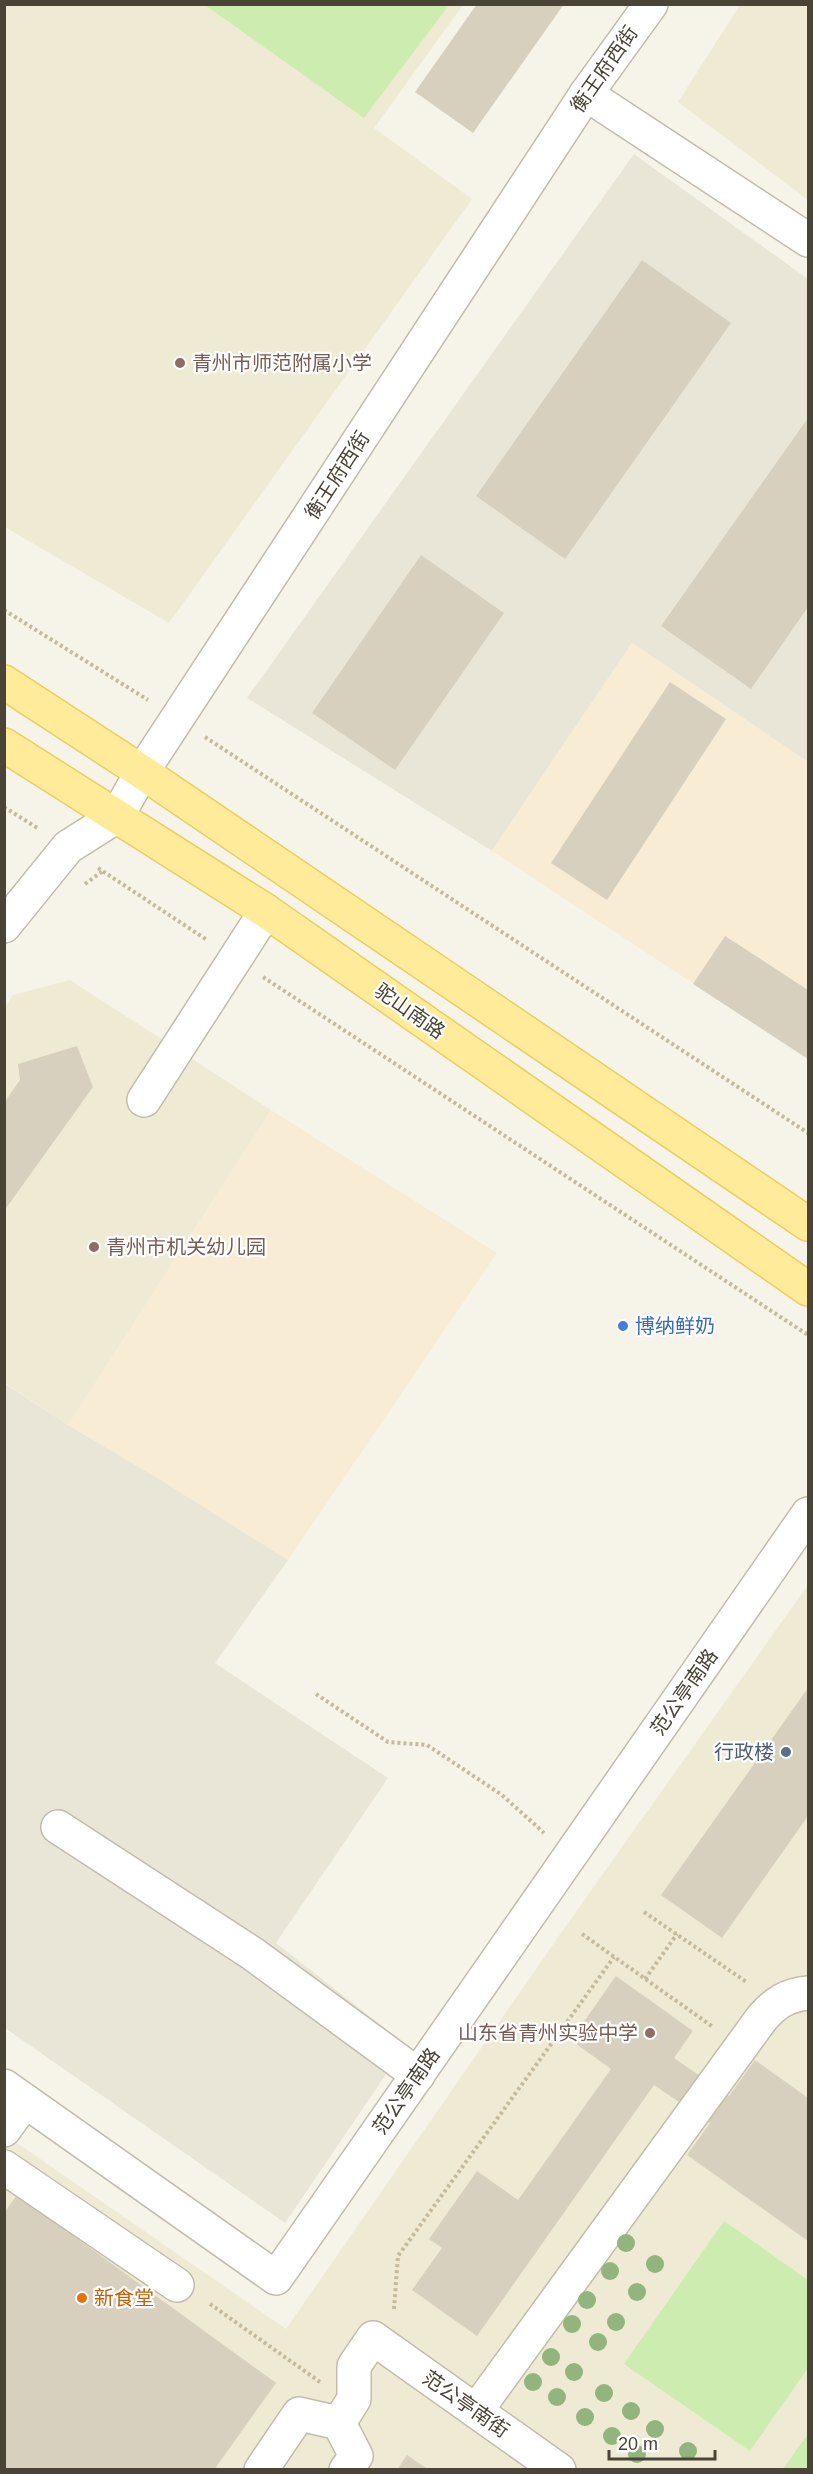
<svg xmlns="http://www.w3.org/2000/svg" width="813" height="2474" font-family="Arial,'Noto Sans SC',sans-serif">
	<rect width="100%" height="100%" fill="#f6f3e9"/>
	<g fill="#eae6d7">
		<path d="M634,154L808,279V762L632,643L492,851L247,698Z"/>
		<path d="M4,1383L68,1425L161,1480L288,1560L215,1663L388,1778L276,1943L406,2045L285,2223L5,2028Z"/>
	</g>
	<g fill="#f8ecd4">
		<path d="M632,643L808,762V1059L492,851Z"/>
		<path d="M271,1110L497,1253L288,1560L161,1480L68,1425Z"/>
	</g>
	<g fill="#efead3">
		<path d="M5,5H463L374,128L472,199L169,623L5,527Z"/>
		<path d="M740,5H808V200L678,102Z"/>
		<path d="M70,980L271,1110L68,1425L5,1383V1007L13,995Z"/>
		<path d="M808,1585V2469H5L4,2134L286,2329L561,1933Z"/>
	</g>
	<g fill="#ccecb0">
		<path d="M205,5H449L364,118Z"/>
		<path d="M724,2221L808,2280V2368L750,2451L624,2364Z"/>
		<path d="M808,2434V2469H783Z"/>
	</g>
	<g fill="#d8d0be">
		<path d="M477,4H564L473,133L415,92Z"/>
		<path d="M642,260L731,323L565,559L476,496Z"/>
		<path d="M808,418V607L751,689L661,626Z"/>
		<path d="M421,555L504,613L395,770L312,713Z"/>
		<path d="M670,682L726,719L607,900L551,863Z"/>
		<path d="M725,936L808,990V1059L693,984Z"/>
		<path d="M77,1046L93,1087L4,1211V1103L20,1080L18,1064Z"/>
		<path d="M808,1688V1816L722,1938L661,1895Z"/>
		<path d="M616,1976L693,2031L674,2058L729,2096L755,2060L808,2098V2241L687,2155L710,2123L654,2085L477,2336L412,2290L442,2248L429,2239L477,2171L518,2200L611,2069L571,2040Z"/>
		<path d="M17,2195L276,2383L214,2470H4V2213Z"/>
		<path d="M407,2455L429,2470H397Z"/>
	</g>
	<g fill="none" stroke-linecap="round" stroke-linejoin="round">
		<g stroke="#c2bcab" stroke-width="36">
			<g id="minor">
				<path d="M586,94L808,240"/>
				<path d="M4,926L68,847L117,816L142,772L586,94L651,4"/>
				<path d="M144,1100L266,911"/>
				<path d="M58,1827L253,1954L418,2075"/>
				<path d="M4,2086L276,2278L808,1514"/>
				<path d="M4,2130L25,2101"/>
				<path d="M4,2167L177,2285"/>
				<path d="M476,2411L762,2018C775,2003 787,1995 808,1993"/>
				<path d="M339,2423L354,2399V2366L373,2338L559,2470"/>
				<path d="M261,2470L299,2414L339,2423L356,2456L346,2470"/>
			</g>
		</g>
		<g stroke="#ebce62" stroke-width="36">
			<g id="major">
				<path d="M4,682L142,772L808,1224"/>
				<path d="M4,745L266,911L808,1289"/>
			</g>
		</g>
		<g stroke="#c5ba9b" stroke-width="4" stroke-dasharray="3 3" stroke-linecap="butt">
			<path d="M4,610L148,700"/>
			<path d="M205,737L808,1133"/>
			<path d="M4,807L39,829"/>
			<path d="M98,868L207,940"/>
			<path d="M85,884L103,871"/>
			<path d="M263,977L808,1335"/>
			<path d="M316,1694L388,1742L427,1745L502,1795L544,1833"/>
			<path d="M644,1912L748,1983"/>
			<path d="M582,1934L713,2027"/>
			<path d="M645,1979L677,1934"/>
			<path d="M210,2304L320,2382"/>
			<path d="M394,2309L398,2256L614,1957"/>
		</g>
		<use href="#minor" stroke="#fff" stroke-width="33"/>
		<use href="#major" stroke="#ffeb99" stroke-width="33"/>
	</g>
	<g fill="#92b47d">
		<circle cx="626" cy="2243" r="9"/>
		<circle cx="655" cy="2264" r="9"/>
		<circle cx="610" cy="2271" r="9"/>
		<circle cx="637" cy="2292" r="9"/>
		<circle cx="587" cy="2300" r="9"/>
		<circle cx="616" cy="2322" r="9"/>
		<circle cx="572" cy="2324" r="9"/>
		<circle cx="598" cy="2342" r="9"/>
		<circle cx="551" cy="2357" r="9"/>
		<circle cx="574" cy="2372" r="9"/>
		<circle cx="533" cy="2382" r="9"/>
		<circle cx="604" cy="2393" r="9"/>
		<circle cx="557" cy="2397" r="9"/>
		<circle cx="631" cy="2411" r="9"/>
		<circle cx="585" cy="2417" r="9"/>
		<circle cx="655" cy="2429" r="9"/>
		<circle cx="612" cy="2436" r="9"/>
		<circle cx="688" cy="2451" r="9"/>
		<circle cx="637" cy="2454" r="9"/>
	</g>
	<g fill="#8d6e63" stroke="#fff" stroke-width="2">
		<circle cx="180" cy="363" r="6"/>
		<circle cx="94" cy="1247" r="6"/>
		<circle cx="650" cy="2033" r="6"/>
	</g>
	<circle fill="#3f7fe0" stroke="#fff" stroke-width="2" cx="623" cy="1326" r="6"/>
	<circle fill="#5c6f8a" stroke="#fff" stroke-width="2" cx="786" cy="1752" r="6"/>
	<circle fill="#e8710a" stroke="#fff" stroke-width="2" cx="82" cy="2298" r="6"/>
	<g text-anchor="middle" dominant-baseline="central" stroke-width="4.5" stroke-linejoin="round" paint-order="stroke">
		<g font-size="20" fill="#4a4437" stroke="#fff">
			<text transform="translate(604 69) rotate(-55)">衡王府西街</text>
			<text transform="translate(337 475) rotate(-57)">衡王府西街</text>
			<text transform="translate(410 1011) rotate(35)">驼山南路</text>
			<text transform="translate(684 1692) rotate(-55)">范公亭南路</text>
			<text transform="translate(406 2091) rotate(-55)">范公亭南路</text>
			<text transform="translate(466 2404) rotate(35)">范公亭南街</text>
		</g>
		<g font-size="20" fill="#785e54" stroke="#fff" text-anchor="start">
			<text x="192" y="363">青州市师范附属小学</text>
			<text x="106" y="1247">青州市机关幼儿园</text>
			<text x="638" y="2033" text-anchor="end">山东省青州实验中学</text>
		</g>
		<g font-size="20" fill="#366cbe" stroke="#fff" text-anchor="start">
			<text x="635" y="1326">博纳鲜奶</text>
		</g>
		<g font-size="20" fill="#4e5e75" stroke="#fff" text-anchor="end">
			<text x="774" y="1752">行政楼</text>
		</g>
		<g font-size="20" fill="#c56008" stroke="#fff" text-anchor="start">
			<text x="94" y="2298">新食堂</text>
		</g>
	</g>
	<rect width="813" height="2474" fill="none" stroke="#4a4437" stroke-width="12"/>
	<path d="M609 2450v9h106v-9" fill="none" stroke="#4a4437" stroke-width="3"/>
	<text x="618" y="2450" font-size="18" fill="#4a4437" stroke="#ffffff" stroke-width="4.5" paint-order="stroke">20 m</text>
</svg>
